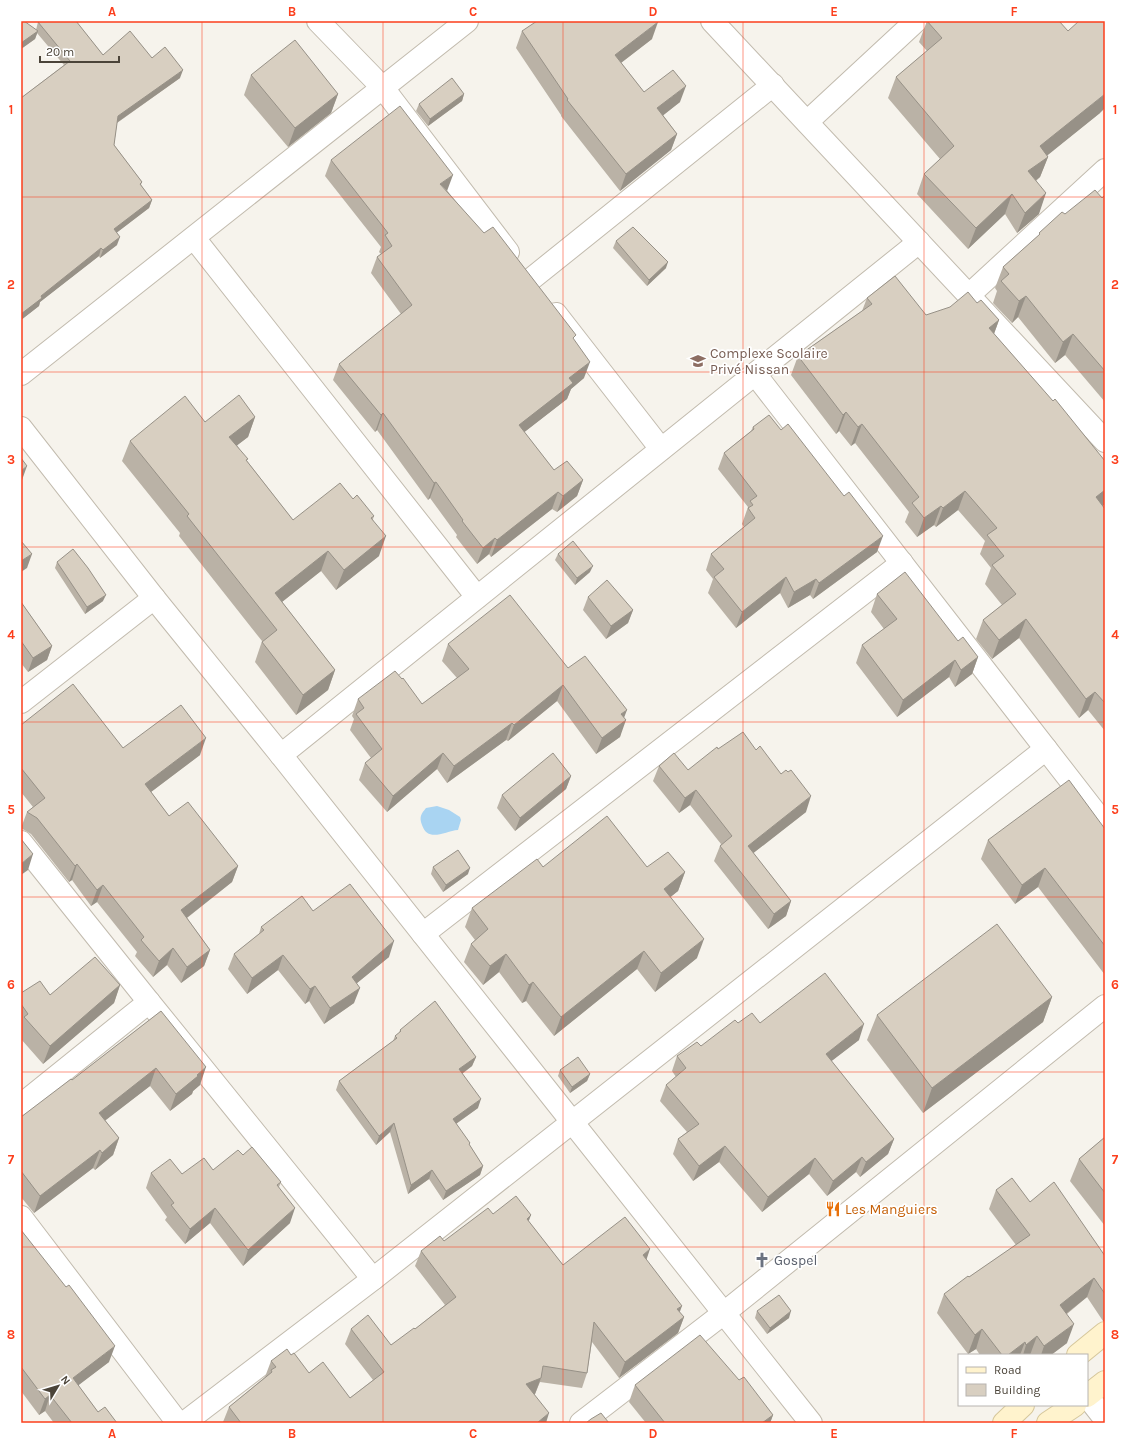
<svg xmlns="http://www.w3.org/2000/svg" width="1126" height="1444" font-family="Karla,sans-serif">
	<rect width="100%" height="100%" fill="#f6f3ec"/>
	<path fill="#a9d4f2" d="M437,806L449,810L460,817L461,820L458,830C445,831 428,843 422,825C419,817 421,814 426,808Z"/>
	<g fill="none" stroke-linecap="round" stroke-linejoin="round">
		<g stroke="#c2bbae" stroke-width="24">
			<g id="street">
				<path d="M318,21L383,88L508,252"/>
				<path d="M712,21L1105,441"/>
				<path d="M807,122L916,21"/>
				<path d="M194,238L477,597"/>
				<path d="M530,280L773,85"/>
				<path d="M969,295L1105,170"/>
				<path d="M556,314L661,449"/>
				<path d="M21,374L467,21"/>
				<path d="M755,374L1105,825"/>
				<path d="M21,428L154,598L281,755L811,1423"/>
				<path d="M21,702L154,598"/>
				<path d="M281,755L919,242"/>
				<path d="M21,842L149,1002L373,1279"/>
				<path d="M423,934L902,563"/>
				<path d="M21,1105L149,1002"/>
				<path d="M21,1217L178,1423"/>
				<path d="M1087,1396L1105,1419"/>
				<path d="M184,1423L373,1279L1046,749"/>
				<path d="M581,1423L724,1313L1105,1006"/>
			</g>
		</g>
		<g stroke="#d6c79b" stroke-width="24">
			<g id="secondary">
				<path d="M1078,1355L1105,1333"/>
				<path d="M1087,1396L1105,1382"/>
				<path d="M1004,1423L1023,1405"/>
				<path d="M1048,1423L1075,1405"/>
			</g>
		</g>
		<use href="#street" stroke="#fff" stroke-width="22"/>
		<use href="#secondary" stroke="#fff3cd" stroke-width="22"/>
	</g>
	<g fill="#bab2a6">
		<path d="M21,21L36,30L38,22L80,21L77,23L103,55L152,58L180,78L117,123L114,145L142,182L141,185L152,200L149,208L116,233L117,245L100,258L99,256L40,302L39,306L21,320V98L64,65L37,33L35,39L21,49Z"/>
		<path d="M927,21L1100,113L1047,155L1048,157L1040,177L1036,181L1039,214L1017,233L1005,214L968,249L917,194L924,174L940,159L888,98L896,77L927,51L919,42Z"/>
		<path d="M522,31L652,39L621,63L644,92L680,102L663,115L677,134L671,150L620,191L561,116V115L516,48Z"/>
		<path d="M251,75L338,94L331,113L288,147L244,95Z"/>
		<path d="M464,94L462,101L428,126L416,111L419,104Z"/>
		<path d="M331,160L447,191L574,340L584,378L571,389L567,399L524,432L554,470L583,480L577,496L557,512L552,509L491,557L489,554L477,564L456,537L457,535L430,498L428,500L377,430L375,432L333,380L339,364L401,314L371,273L377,257L381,254L379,252L381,247L325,176Z"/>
		<path d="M1105,195V402L1065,355L1055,363L1018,317L1012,323L993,303L997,291L995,288L1003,267L1039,235V233L1065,214L1102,198Z"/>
		<path d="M616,241L666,268L647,286L613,248Z"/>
		<path d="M867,298L926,315L977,303L999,320L994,334L1105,461V504L1103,506L1105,509V731L1088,710L1079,718L1019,638L992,659L976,639L983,620L1002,605L985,584L991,568L980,554L985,541L958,510L936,527L934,525L917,537L905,522L909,512L855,443L851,446L839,431L836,434L791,375L798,356L862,311Z"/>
		<path d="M255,417L248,437L237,445L247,461L293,520L353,499L374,516L373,519L379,556L336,590L321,571L282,602L335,670L328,690L296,715L255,662L262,641L179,536L180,533L122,461L130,441L205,422Z"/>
		<path d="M753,427L781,430L877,552L813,599L810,595L788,608L780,593L736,628L708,593L713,579L706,570L711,554L744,527L742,524L748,507L718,469L724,453L751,431Z"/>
		<path d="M558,554L590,572L575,585L555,560Z"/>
		<path d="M57,562L103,601L85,614L55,568Z"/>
		<path d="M877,594L958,641L978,657L972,674L955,687L949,677L897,717L856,663L862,645L884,629L871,612Z"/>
		<path d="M588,597L633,610L628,623L606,639L583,610Z"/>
		<path d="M21,602L52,646L47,660L28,672L21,663Z"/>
		<path d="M448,644L568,668L624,717L620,737L596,754L557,701L508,741L506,740L447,783L437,769L387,812L359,780L365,763L371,758L350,730L354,719L352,716L358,699L422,704L457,678L442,661Z"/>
		<path d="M21,725L123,748L200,755L151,792L169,816L238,866L232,882L187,918L210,950L204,966L181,983L167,965L153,977L135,956L137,952L97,902L91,906L72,880L69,882L31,834L21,828L27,812L33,807L21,792Z"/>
		<path d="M718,749L756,750L806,812L753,853L791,901L786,916L768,929L714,861L720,846L721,844L690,805L679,813L653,781L659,766L688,770Z"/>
		<path d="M571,776L566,789L515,831L497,808L502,795Z"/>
		<path d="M1105,829V975L1038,887L1015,904L981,859L988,840Z"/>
		<path d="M433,867L468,874L443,892L431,874Z"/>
		<path d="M543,867H647L685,872L678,891L670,897L697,958L655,992L637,969L554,1036L526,1001L522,1003L499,972L483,985L464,962L471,944L475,940L465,927L472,908Z"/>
		<path d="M313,911L389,957L357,983L354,1003L324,1024L309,1001L305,1004L278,970L247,994L228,969L234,954L259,934L261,927Z"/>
		<path d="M120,985L114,1003L43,1064L21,1039V993L50,995Z"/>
		<path d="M1052,997L1043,1022L923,1113L867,1040L877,1015Z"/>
		<path d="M161,1011L200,1085L193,1091L192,1094L170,1111L150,1086L105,1120L119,1138L113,1155L95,1170L93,1168L34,1213L21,1197V1117L72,1080Z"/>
		<path d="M760,1023L859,1040L831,1061L894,1139L888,1154L860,1177L856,1172L827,1196L809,1174L762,1212L719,1162L693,1181L673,1154L678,1139L687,1132L660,1101L666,1085L676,1077L672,1071L677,1056Z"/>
		<path d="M400,1030L476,1057L472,1066L462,1074L478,1108L456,1124L483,1166L480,1175L443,1200L429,1179L408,1194L390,1132L376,1145L336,1090L339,1081L393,1041L395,1036L399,1033Z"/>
		<path d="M560,1070L590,1074L587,1081L570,1093L558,1076Z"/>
		<path d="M1105,1137V1226L1070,1181L1079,1159Z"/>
		<path d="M243,1155L281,1182L279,1187L290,1223L243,1266L210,1223L185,1244L165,1220L167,1217L146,1188L151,1173L182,1174L213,1170Z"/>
		<path d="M996,1190L1030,1202L1105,1256V1321H1103L1087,1297L1067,1314V1343L1051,1355H980L976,1349L968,1354L937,1313L944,1294L969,1277L1016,1245L989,1209Z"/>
		<path d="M493,1214L529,1222L563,1265L646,1260L679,1312L684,1317L678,1333L619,1378L592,1342L587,1373L582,1388L540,1382L535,1394H534L546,1423H223V1422L229,1407L265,1377L271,1361L291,1355L309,1373L350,1398L373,1380L345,1344L351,1329L391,1345L415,1329L445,1305L415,1266L421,1251L444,1241Z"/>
		<path d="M21,1230L109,1362L78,1385L98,1412L117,1423H54L45,1411L39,1415L21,1391Z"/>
		<path d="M757,1311L789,1318L767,1334L755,1318Z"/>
		<path d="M739,1380L773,1415L770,1423H646L629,1402L635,1385Z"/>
	</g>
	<g fill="#979187">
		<path d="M658,22L652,39L609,72L615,55Z"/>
		<path d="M38,31L35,39L21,49V43Z"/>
		<path d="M183,70L180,78L115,124L118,116Z"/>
		<path d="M686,86L680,102L651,125L657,108Z"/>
		<path d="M338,94L331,113L288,147L295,128Z"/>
		<path d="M464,94L462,101L428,126L430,119Z"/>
		<path d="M1105,94V108L1100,113L1033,167L1040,146Z"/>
		<path d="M677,134L671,150L620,191L626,174Z"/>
		<path d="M1048,157L1040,177L1021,192L1028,171Z"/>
		<path d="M453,175L447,191L440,184Z"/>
		<path d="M1046,193L1039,214L1017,233L1025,213Z"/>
		<path d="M1012,194L1005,214L968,249L976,228Z"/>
		<path d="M152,200L149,208L111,237L114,229Z"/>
		<path d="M120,237L117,245L100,258L103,250Z"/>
		<path d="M101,248L99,256L40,302L39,306L21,320V314L41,296Z"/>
		<path d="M668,262L666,268L647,286L649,280Z"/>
		<path d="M1026,296L1018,317L1012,323L1019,301Z"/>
		<path d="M999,320L992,339L989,328Z"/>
		<path d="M1073,334L1065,355L1055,363L1063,342Z"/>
		<path d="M590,362L584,378L571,389L567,399L513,441L519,425L569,378Z"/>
		<path d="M846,412L839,431L836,434L843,415Z"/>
		<path d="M383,413L377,430L375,432L381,415Z"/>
		<path d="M255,417L248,437L222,457L229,437Z"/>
		<path d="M862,424L855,443L851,446L858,427Z"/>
		<path d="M27,466L22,480L21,481V471Z"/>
		<path d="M583,480L577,496L557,512L563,496Z"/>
		<path d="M436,482L430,498L428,500L434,483Z"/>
		<path d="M1105,490V504L1089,516L1096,497Z"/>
		<path d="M965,491L958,510L936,527L943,508Z"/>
		<path d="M558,492L552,509L491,557L497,540Z"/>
		<path d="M941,506L934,525L917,537L924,518Z"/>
		<path d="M386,536L379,556L336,590L344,570Z"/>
		<path d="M883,536L877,552L813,599L819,583Z"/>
		<path d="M495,538L489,554L477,564L483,548Z"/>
		<path d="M328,551L321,571L268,613L275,593Z"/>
		<path d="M32,554L27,568L21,572V561Z"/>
		<path d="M593,566L590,572L575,585L577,578Z"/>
		<path d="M786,577L780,593L736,628L742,612Z"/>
		<path d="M816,579L810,595L788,608L794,592Z"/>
		<path d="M106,595L103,601L85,614L87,607Z"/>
		<path d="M633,610L628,623L606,639L611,626Z"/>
		<path d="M1026,619L1019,638L992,659L999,640Z"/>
		<path d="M52,646L47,660L28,672L33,658Z"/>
		<path d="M978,657L972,674L955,687L961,670Z"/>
		<path d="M955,660L949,677L897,717L903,700Z"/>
		<path d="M335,670L328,690L296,715L303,695Z"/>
		<path d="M563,685L557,701L508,741L514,725Z"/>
		<path d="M1095,692L1088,710L1079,718L1086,699Z"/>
		<path d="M627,710L622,723L626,720L620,737L596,754L602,738L621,714Z"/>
		<path d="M512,723L506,740L447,783L454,766Z"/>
		<path d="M206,738L200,755L139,801L145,784Z"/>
		<path d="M443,753L437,769L387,812L393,796Z"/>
		<path d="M571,776L566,789L515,831L520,818Z"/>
		<path d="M696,790L690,805L679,813L685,798Z"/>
		<path d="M811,796L806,812L742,862L748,846Z"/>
		<path d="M33,854L28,870L21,875V864Z"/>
		<path d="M77,864L72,880L69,882L75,866Z"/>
		<path d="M238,866L232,882L175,927L181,910Z"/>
		<path d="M470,868L468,874L443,892L446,885Z"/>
		<path d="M1045,868L1038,887L1015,904L1022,885Z"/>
		<path d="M685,872L678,891L657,908L664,889Z"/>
		<path d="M103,885L97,902L91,906L97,890Z"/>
		<path d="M791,901L786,916L768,929L774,914Z"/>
		<path d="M704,939L697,958L655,992L661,973Z"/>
		<path d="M394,941L389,957L346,992L352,977Z"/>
		<path d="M173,948L167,965L153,977L159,961Z"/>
		<path d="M210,950L204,966L181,983L187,967Z"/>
		<path d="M644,951L637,969L554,1036L561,1017Z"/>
		<path d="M506,954L499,972L483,985L490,966Z"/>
		<path d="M283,955L278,970L247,994L252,978Z"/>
		<path d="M533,982L526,1001L522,1003L529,985Z"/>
		<path d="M120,985L114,1003L43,1064L50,1046Z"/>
		<path d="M315,986L309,1001L305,1004L310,989Z"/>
		<path d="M360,988L354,1003L324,1024L330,1008Z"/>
		<path d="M1052,997L1043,1022L923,1113L932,1088Z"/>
		<path d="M864,1024L859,1040L820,1070L826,1054Z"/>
		<path d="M476,1057L472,1066L456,1078L459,1069Z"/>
		<path d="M206,1067L200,1085L193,1091L192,1094L170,1111L176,1094Z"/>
		<path d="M156,1068L150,1086L93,1130L99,1113Z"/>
		<path d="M590,1074L587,1081L570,1093L572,1087Z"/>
		<path d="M481,1099L478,1108L450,1128L453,1119Z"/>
		<path d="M394,1123L390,1132L376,1145L379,1136Z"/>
		<path d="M119,1138L113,1155L95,1170L102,1153Z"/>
		<path d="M894,1139L888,1154L860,1177L866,1162Z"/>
		<path d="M725,1146L719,1162L693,1181L699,1166Z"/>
		<path d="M100,1150L93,1168L34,1213L40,1196Z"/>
		<path d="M862,1157L856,1172L827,1196L833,1181Z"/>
		<path d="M815,1158L809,1174L762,1212L768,1197Z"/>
		<path d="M483,1166L480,1175L443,1200L446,1191Z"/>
		<path d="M432,1170L429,1179L408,1194L411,1185Z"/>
		<path d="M215,1208L210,1223L185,1244L190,1229Z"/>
		<path d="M295,1208L290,1223L243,1266L248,1250Z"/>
		<path d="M531,1215L525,1231L527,1219Z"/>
		<path d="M650,1249L645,1264L643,1255Z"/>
		<path d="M1094,1278L1087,1297L1053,1324L1060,1305Z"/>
		<path d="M682,1306L676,1322L677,1309Z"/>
		<path d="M791,1311L789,1318L767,1334L770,1328Z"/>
		<path d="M1105,1315V1321H1103Z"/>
		<path d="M684,1317L678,1333L619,1378L625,1362Z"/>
		<path d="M1074,1324L1067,1343L1051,1355H1041L1044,1346Z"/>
		<path d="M982,1329L976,1349L968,1354L975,1335Z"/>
		<path d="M1037,1336L1030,1355H1023L1026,1345Z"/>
		<path d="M1025,1342L1020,1355H1008Z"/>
		<path d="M115,1346L109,1362L67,1394L73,1378Z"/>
		<path d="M541,1378L535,1394L520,1400L526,1384Z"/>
		<path d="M50,1395L45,1411L39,1415L45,1399Z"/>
		<path d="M549,1413L546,1423H537Z"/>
		<path d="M773,1415L770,1423H762Z"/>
	</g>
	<g fill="#d8cfc1" stroke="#979187">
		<path d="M21,21H24L38,31L21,43Z"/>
		<path d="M40,21H76L103,55L130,31L152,58L165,47L183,70L118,116L114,145L142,182L140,184L152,200L114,229L120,237L103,250L101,248L41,296L42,298L21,314V98L70,61L38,22Z"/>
		<path d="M537,21H658V22L615,55L644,92L673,70L686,86L657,108L677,134L626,174L567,100L568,99L522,31Z"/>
		<path d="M927,21H1059L1068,31L1079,21H1105V94L1040,146L1048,157L1028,171L1046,193L1025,213L1012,194L976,228L924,174L954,146L896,77L942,38Z"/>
		<path d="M295,40L338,94L295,128L251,75Z"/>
		<path d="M452,78L464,94L430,119L419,104Z"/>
		<path d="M400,106L453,175L440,184L484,233L493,227L576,335L573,338L590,362L569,378L573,383L519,425L554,470L567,461L583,480L563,496L558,492L497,540L495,538L483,548L462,521L463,520L436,482L434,483L383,413L381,415L339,364L412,305L377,257L392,246L385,235L388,233L331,160Z"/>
		<path d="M1095,190L1102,198L1105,195V371L1073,334L1063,342L1026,296L1019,301L1001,281L1009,274L1003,267L1040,234L1039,233L1062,212L1065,214Z"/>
		<path d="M633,227L668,262L649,280L616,241Z"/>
		<path d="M895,276L926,315L950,307L968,292L977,303L981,300L999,320L989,328L1053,401L1055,399L1105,461V490L1096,497L1105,509V703L1095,692L1086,699L1026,619L999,640L983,620L1016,594L992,565L1004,556L987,535L997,528L965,491L943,508L941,506L924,518L912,503L919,497L862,424L858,427L846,412L843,415L798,356L872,304L867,298Z"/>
		<path d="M239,395L255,417L229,437L248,459L246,460L293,520L340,483L353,499L357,495L374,516L371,518L386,536L344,570L328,551L275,593L335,670L303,695L262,642L277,630L187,516L189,514L130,441L185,396L205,422Z"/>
		<path d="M769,415L781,430L788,424L844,496L849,492L883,536L819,583L816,579L794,592L786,577L742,612L714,577L724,569L711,554L755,518L748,508L753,505L750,501L757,496L724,453L754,429L753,427Z"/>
		<path d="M21,458L27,466L21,471Z"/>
		<path d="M21,541L32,554L21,561Z"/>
		<path d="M573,541L593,566L577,578L558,554Z"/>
		<path d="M73,549L88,568L106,595L87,607L57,562Z"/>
		<path d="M905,572L958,641L963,637L978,657L961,670L955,660L903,700L862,645L897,619L877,594Z"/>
		<path d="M607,580L633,610L611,626L588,597Z"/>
		<path d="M510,595L568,668L585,656L627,710L621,714L626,720L602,738L563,685L514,725L512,723L454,766L443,753L393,796L365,763L382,749L356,714L364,708L358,699L395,671L402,679L403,678L422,704L469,669L448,644Z"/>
		<path d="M21,602L52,646L33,658L21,641Z"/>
		<path d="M73,684L123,748L181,705L206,738L145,784L169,816L188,802L238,866L181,910L210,950L187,967L173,948L159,961L141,940L144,937L103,885L97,890L77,864L75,866L37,818L27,812L45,798L21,768V725Z"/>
		<path d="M743,732L756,750L760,746L781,774L786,770L788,772L791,770L811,796L748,846L791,901L774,914L720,846L732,836L696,790L685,798L659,766L674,753L688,770L717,747L718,749Z"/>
		<path d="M553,753L571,776L520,818L502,795Z"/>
		<path d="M1069,780L1105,829V946L1045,868L1022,885L988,840Z"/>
		<path d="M607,816L647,867L668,852L685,872L664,889L704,939L661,973L644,951L561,1017L533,982L529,985L506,954L490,966L471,944L488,929L472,908L537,859L543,867Z"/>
		<path d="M21,839L33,854L21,864Z"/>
		<path d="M458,850L470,868L446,885L433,867Z"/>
		<path d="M350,884L394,941L352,977L360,988L330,1008L315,986L310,989L283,955L252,978L234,954L264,930L261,927L302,896L313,911Z"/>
		<path d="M997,924L1052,997L932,1088L877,1015Z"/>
		<path d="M95,957L120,985L50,1046L24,1017L28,1014L21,1004V993L40,981L50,995Z"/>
		<path d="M825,973L864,1024L826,1054L894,1139L866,1162L862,1157L833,1181L815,1158L768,1197L725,1146L699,1166L678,1139L699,1124L666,1085L686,1068L677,1056L697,1042L701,1046L735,1020L738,1023L752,1013L760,1023Z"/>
		<path d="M435,1001L476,1057L459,1069L481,1099L453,1119L470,1143L469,1144L483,1166L446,1191L432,1170L411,1185L394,1123L379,1136L339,1081L397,1038L395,1036L401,1031L400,1030Z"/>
		<path d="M161,1011L206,1067L197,1075L198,1076L176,1094L156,1068L99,1113L119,1138L102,1153L100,1150L40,1196L21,1171V1117L71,1079L72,1080Z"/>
		<path d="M578,1057L590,1074L572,1087L560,1070Z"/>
		<path d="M1105,1137V1193L1079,1159Z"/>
		<path d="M252,1147L281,1182L277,1185L295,1208L248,1250L215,1208L190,1229L171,1205L174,1203L151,1173L170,1159L182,1174L204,1158L213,1170L238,1150L243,1155Z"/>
		<path d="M1012,1178L1030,1202L1054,1182L1105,1256V1294L1094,1278L1060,1305L1074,1324L1044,1346L1037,1336L1026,1345L1025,1342L1008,1355H1002L982,1329L975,1335L944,1294L968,1276L969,1277L1030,1235L996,1190Z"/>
		<path d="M516,1196L531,1215L527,1219L563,1265L625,1217L650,1249L643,1255L682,1306L677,1309L684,1317L625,1362L594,1322L587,1373L543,1366L541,1378L526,1384L549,1413L537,1423H241L229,1407L272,1372L271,1370L276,1367L271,1361L287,1349L291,1355L294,1353L309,1373L323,1362L350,1398L384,1372L351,1329L368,1315L391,1345L414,1328L415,1329L456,1297L421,1251L440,1236L444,1241L488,1208L493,1214Z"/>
		<path d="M21,1230L66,1287L69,1285L115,1346L73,1378L98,1412L105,1407L117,1423H72L50,1395L45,1399L21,1367Z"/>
		<path d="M779,1295L791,1311L770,1328L757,1311Z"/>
		<path d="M700,1335L739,1380L744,1377L773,1415L762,1423H665L635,1385Z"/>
		<path d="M601,1413L609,1423H586L591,1419Z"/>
	</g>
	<path fill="none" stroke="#fc3f1d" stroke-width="1" stroke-opacity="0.55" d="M202,21V1423M383,21V1423M563,21V1423M743,21V1423M924,21V1423M21,197H1105M21,372H1105M21,547H1105M21,722H1105M21,897H1105M21,1072H1105M21,1247H1105"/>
	<defs>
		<g id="school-bare" transform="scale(1.2)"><path d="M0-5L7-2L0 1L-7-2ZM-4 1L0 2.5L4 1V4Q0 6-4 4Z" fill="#8d6e63" stroke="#fff" stroke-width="2.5" paint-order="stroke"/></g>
		<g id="restaurant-bare" transform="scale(1.2)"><path d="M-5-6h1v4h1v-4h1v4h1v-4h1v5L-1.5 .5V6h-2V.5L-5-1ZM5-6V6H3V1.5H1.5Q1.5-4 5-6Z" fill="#e8710a" stroke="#fff" stroke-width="2.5" paint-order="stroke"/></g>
		<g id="church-bare" transform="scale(1.2)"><path d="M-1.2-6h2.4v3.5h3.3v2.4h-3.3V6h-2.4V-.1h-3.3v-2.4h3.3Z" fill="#6b7280" stroke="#fff" stroke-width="2.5" paint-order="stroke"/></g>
	</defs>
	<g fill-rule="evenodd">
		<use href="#school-bare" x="698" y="361"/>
		<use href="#restaurant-bare" x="833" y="1209"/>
		<use href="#church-bare" x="762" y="1260"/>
	</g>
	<g text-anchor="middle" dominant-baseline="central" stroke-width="3.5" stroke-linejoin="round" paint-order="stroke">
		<g font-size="14" fill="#785e54" stroke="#fff" text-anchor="start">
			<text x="710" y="353">Complexe Scolaire<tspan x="710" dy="16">Privé Nissan</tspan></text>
		</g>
		<g font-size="14" fill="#c56008" stroke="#fff" text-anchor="start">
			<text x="845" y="1209">Les Manguiers</text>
		</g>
		<g font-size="14" fill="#5b616d" stroke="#fff" text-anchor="start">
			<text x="774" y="1260">Gospel</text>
		</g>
	</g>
	<rect width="1126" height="1444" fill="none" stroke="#ffffff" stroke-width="44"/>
	<rect x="958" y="1354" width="130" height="52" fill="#ffffff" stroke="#b7b4b0"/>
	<rect x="966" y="1367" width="20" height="6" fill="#fff3cd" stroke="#b7b4b0"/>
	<text x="994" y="1374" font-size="12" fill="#4b4439">Road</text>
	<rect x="966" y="1384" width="20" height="12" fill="#d8cfc1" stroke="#b7b4b0"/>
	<text x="994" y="1394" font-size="12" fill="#4b4439">Building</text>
	<g transform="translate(58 1386) rotate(52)" stroke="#ffffff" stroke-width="3" paint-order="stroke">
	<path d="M0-3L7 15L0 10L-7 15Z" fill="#4b4439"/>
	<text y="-6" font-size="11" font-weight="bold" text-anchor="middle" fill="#4b4439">N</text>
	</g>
	<path d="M40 56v6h79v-6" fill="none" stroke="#4b4439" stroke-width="2"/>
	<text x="46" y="56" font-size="12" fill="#4b4439" stroke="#ffffff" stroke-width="3" paint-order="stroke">20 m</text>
	<rect x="22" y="22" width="1082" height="1400" fill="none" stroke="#fc3f1d" stroke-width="1.5"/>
	<g font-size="13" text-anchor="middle" font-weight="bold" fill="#fc3f1d">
		<text x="112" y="16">A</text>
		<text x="292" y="16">B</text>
		<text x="473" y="16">C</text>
		<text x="653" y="16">D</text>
		<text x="834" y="16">E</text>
		<text x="1014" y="16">F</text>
		<text x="11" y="114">1</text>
		<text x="1115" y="114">1</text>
		<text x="11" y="289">2</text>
		<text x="1115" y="289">2</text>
		<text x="11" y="464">3</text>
		<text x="1115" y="464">3</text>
		<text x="11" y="639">4</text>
		<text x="1115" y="639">4</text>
		<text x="11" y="814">5</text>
		<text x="1115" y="814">5</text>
		<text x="11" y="989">6</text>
		<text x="1115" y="989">6</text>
		<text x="11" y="1164">7</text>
		<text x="1115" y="1164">7</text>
		<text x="11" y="1339">8</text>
		<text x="1115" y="1339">8</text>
		<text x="112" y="1438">A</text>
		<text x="292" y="1438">B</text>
		<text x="473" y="1438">C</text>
		<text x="653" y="1438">D</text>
		<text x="834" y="1438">E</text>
		<text x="1014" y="1438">F</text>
	</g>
</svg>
